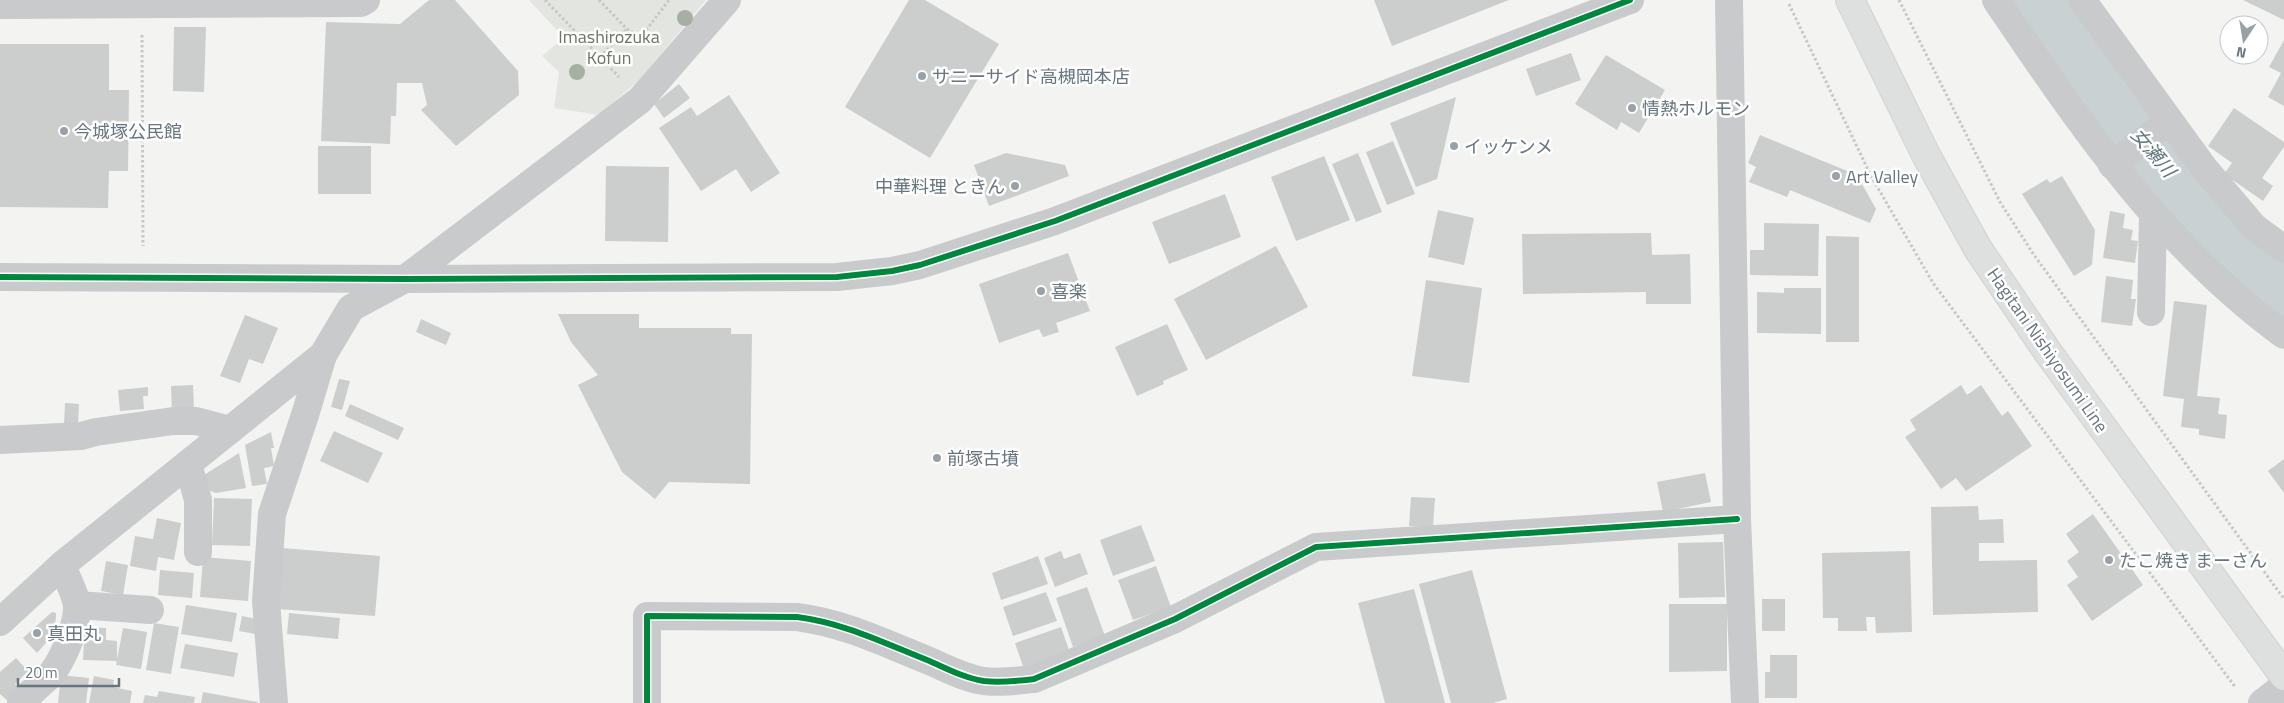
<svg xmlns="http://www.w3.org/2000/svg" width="2284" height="703" font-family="'Titillium Web','Noto Sans JP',sans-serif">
	<rect width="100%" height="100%" fill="#f3f3f2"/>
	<path fill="#e3e6e0" d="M529,0H706L639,80L599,115L554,108L559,72L542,56L564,38Z"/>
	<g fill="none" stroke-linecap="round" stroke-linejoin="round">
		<path stroke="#c9d1d2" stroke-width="60" d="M2038,0L2134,129L2250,265L2284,291"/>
	</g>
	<g fill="#cccdcd">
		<path d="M429,0H455L518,71L519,95L456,146L421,110L427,105L422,83H397L396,116H391L390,144L321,141L326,22L400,24Z"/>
		<path d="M909,0H925L999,44L930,158L845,107Z"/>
		<path d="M1374,0H1509L1392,46Z"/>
		<path d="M2243,0H2284V20Z"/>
		<path d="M174,27H206L204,92L173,91Z"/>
		<path d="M2284,40V106L2268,97L2281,73L2269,67Z"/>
		<path d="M0,44H109V90H129L128,171H109L108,208L0,207Z"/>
		<path d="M1571,53L1581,80L1536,96L1526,69Z"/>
		<path d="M1606,55L1665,90L1639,133L1621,122L1617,130L1575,104Z"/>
		<path d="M679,84L690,98L664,118L654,104Z"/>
		<path d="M729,95L780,173L751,192L736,169L701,191L659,128L691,107L697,116Z"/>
		<path d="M1456,97L1437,179L1416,187L1390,123Z"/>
		<path d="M2234,108L2284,142V147L2262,178L2273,186L2263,201L2224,174L2232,163L2208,146Z"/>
		<path d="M1760,135L1857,175L1876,209L1870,223L1790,190L1787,197L1749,182L1756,167L1748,163Z"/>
		<path d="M1393,141L1415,194L1387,205L1366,152Z"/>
		<rect x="318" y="146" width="53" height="48"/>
		<path d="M1006,153L1065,165L1069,176L989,206L974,165Z"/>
		<path d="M1358,153L1382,212L1356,222L1332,164Z"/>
		<path d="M1324,156L1350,220L1296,241L1271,177Z"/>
		<path d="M606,166L669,167L668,242L605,241Z"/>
		<path d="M2062,176L2095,230L2092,265L2074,276L2022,194L2047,179L2050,183Z"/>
		<path d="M1225,194L1241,237L1169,264L1152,222Z"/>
		<path d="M1438,210L1474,218L1464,265L1428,257Z"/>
		<path d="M2110,211L2125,214L2123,228L2133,230L2131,240L2138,241L2135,263L2103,258Z"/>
		<path d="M1764,223L1819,224L1818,276L1750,275V250H1764Z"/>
		<path d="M1651,233L1652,255L1690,254L1691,304H1646V292L1523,294L1522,234Z"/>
		<path d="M1826,236L1859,237V342H1826Z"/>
		<path d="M1276,246L1308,307L1206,360L1174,299Z"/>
		<path d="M1068,253L1090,311L1056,323L1059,332L1043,337L1039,329L999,343L979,284Z"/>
		<path d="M2106,276L2133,280L2131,299H2136L2132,326L2101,322Z"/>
		<path d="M1426,280L1482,288L1469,383L1412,376Z"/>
		<path d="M1784,288H1821V334L1757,333V292L1784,293Z"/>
		<path d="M2174,301L2207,305L2197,396L2220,398L2218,414L2227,415L2225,439L2199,435V429L2181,427L2184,399L2163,396Z"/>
		<path d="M558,314H639V328H731V334H752L750,484L669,482L655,499L622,472L578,385L598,375L571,342Z"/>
		<path d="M245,315L278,328L263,364L249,359L240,383L220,376Z"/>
		<path d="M421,319L451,333L446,345L416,332Z"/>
		<path d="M1167,324L1188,370L1163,381L1164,384L1137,396L1115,347Z"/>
		<path d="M339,379L350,381L342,410L331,407Z"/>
		<path d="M193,385L194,410L172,412L171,386Z"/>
		<path d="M1961,385L1967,395L1981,385L2002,416L2008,411L2032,446L1966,491L1956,478L1941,489L1905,437L1916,430L1910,420Z"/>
		<path d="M148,387V396H143L144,409L120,411L118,390Z"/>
		<path d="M65,403L79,404L78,425H64Z"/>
		<path d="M350,404L404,428L398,440L345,416Z"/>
		<path d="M334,431L383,453L368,483L320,461Z"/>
		<path d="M271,432L274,448H271L274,466L264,468L267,484L252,486L245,445Z"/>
		<path d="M239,453L246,488L216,493L205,489L204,475Z"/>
		<path d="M2284,459V493L2268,471Z"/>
		<path d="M1705,473L1711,502L1663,512L1657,482Z"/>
		<path d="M1411,497L1435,498L1433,527L1409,526Z"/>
		<path d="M214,498L252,499L250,546L212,545Z"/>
		<path d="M1978,506L1979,520L2003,519L2004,543H1979V561L2037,560L2038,612L1933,615L1931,507Z"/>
		<path d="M2093,514L2143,585L2092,621L2067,585L2078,577L2067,561L2079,552L2066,534Z"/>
		<path d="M157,518L181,523L174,560L158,557L156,571L130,566L135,536L153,539Z"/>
		<path d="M1141,525L1155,561L1113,576L1100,540Z"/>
		<path d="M1723,542L1725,597L1679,598L1678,543Z"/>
		<path d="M282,548L380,556L375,616L277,609Z"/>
		<path d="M1061,551L1064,559L1080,553L1088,574L1055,587L1044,558Z"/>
		<path d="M1910,551L1912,632L1876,633L1875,617H1866L1867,631H1838V618H1823L1822,553Z"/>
		<path d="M1038,556L1048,584L1001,600L992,573Z"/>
		<path d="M203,557L251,561L248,601L200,597Z"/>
		<path d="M106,561L128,565L123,595L101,591Z"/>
		<path d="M1156,566L1171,607L1133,620L1118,580Z"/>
		<path d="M160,570L194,573L192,598L158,595Z"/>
		<path d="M1472,570L1507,699L1493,703H1451L1419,584Z"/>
		<path d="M1087,587L1105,636L1073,647L1056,598Z"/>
		<path d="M1414,589L1445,703H1385L1358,603Z"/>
		<path d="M1046,592L1057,621L1013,636L1003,607Z"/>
		<rect x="1762" y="599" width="23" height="32"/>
		<path d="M1669,604H1727V671L1669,672Z"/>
		<path d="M186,605L237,613L232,642L181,634Z"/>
		<path d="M52,612L56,613V618L53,635L37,653L23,638Z"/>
		<path d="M289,613L340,618L338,639L287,634Z"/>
		<path d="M242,616L258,619L255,634L239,631Z"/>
		<path d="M154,623L179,627L171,674L146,670Z"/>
		<path d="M89,627L106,628V640L117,641V661L83,660L84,641L88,640Z"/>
		<path d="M1061,627L1071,656L1025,672L1015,643Z"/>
		<path d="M123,628L147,632L141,669L116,665Z"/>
		<path d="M185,644L238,653L234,677L180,668Z"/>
		<path d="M1770,655H1797V698H1765V672H1770Z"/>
		<path d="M16,658L28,671L15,684L20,689L8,701L0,694V672Z"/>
		<path d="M61,675L89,678L86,703H58Z"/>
		<path d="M94,676L114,680L113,687L132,691L130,703H89Z"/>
		<path d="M159,691L195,697L194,703H143L145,695L157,697Z"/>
		<path d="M203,692L258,702V703H201Z"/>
	</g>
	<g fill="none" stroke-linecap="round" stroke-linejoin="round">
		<g stroke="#d0d1d1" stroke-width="30">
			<path id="major" d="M1850,0L1926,155L1978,249L2047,351L2284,676"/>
		</g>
		<g stroke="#c6c7c8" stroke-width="3" stroke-dasharray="2.5 2.5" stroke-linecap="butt">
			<path d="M545,0L619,77"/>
			<path d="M599,0L627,29L641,37L669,0"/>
			<path d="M1899,0L2000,202L2034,255L2284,599"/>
			<path d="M1789,4L1871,176L1933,283L2236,688"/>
			<path d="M142,35L143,246"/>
			<path d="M600,57L627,29"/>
		</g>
		<g stroke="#c9cacb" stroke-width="28">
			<path d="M1729,0L1737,519L1745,703"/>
			<path d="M1996,0C2080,124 2162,246 2284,335"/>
			<path d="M2082,0L2204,168L2254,227L2284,249"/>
			<path d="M0,5L361,3L366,0"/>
			<path d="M2112,165L2169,121"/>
			<path d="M0,277L405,279L837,277L892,271L920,265L1055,221L1630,0"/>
			<path d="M2151,312L2153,215"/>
			<path d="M0,440L81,436L96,432L173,421H196L230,430"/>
			<path d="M188,464L198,500V552"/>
			<path d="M77,605L150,610"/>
			<path d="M0,622L62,565L323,355L351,308L405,279L640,100L727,0"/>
			<path d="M21,703C29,694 37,687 46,679C61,667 78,624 77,605C75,592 66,577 62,565"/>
			<path d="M274,703L266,601L272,514L305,415L323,355"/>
			<path d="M647,703V616L797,617C844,623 884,643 927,660C946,668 964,678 984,681C1001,683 1017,681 1034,679L1175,619L1316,547L1737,519"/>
			<path d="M2262,703L2284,686"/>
		</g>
		<use href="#major" stroke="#dedfdf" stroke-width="28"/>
		<g stroke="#fff" stroke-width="9">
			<g id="cycleway">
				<path d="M0,277L405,279L837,277L892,271L920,265L1055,221L1630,0"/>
				<path d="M647,703V616L797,617C844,623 884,643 927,660C946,668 964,678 984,681C1001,683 1017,681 1034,679L1175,619L1316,547L1737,519"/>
			</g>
		</g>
		<use href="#cycleway" stroke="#00873e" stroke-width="6"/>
	</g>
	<g fill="#a7afa4">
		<circle cx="685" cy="18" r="8"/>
		<circle cx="577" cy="72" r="8"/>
	</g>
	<g fill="#97a1a7" stroke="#fff" stroke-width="2">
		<circle cx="922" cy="76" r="5"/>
		<circle cx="1632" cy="108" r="5"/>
		<circle cx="64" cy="131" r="5"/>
		<circle cx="1454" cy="146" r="5"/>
		<circle cx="1836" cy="176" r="5"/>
		<circle cx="1015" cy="186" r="5"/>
		<circle cx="1041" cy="291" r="5"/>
		<circle cx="937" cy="458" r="5"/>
		<circle cx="2109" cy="560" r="5"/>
		<circle cx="37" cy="633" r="5"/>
	</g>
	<g text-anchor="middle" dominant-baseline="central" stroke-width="5" stroke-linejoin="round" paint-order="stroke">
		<g font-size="18" fill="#697764" stroke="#fff">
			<text x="609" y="36">Imashirozuka<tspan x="609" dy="21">Kofun</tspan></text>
		</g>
		<g font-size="18" fill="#66757f" stroke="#fff" text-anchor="start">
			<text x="932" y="76">サニーサイド高槻岡本店</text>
			<text x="1642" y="108">情熱ホルモン</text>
			<text x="74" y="131">今城塚公民館</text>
			<text x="1464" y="146">イッケンメ</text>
			<text x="1846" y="176">Art Valley</text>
			<text x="1005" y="186" text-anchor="end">中華料理 ときん</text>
			<text x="1051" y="291">喜楽</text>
			<text x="947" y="458">前塚古墳</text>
			<text x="2119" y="560">たこ焼き まーさん</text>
			<text x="47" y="633">真田丸</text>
		</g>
		<g font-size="18" fill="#66757f" stroke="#fff">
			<text transform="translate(2048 350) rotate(55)">Hagitani Nishiyosumi Line</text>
		</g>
		<g font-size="19" font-style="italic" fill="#62777c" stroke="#fff">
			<text transform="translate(2154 152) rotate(50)">女瀬川</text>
		</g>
	</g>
	<g transform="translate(2244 40) rotate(192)"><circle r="24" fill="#ffffff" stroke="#c2c8cc"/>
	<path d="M0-4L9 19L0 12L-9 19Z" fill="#97a1a7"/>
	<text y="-8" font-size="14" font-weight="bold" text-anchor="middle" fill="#66757f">N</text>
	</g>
	<path d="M18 678v8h101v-8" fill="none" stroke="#66757f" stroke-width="2.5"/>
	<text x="25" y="678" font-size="15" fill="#66757f" stroke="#ffffff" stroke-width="4" paint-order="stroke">20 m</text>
</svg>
